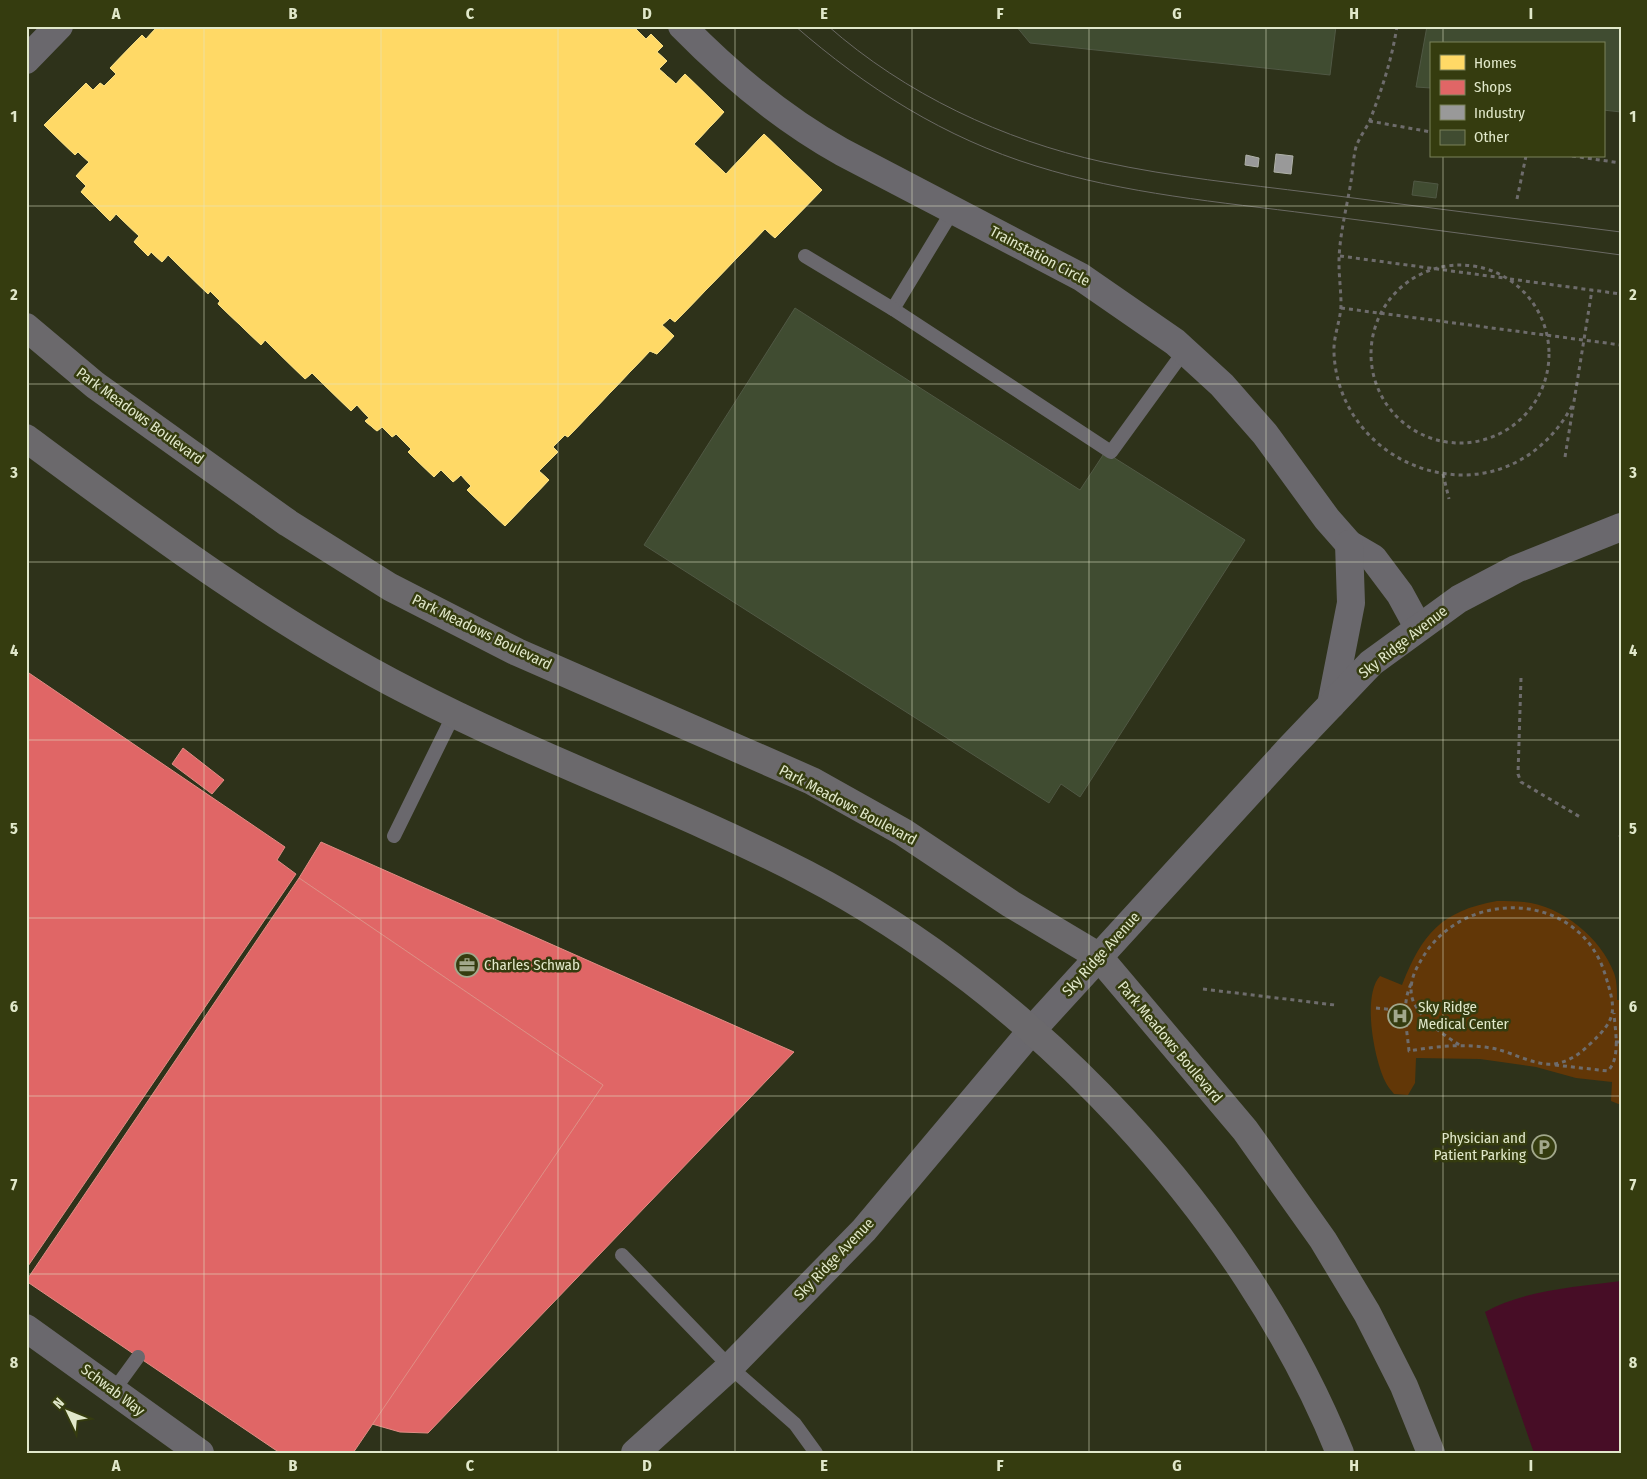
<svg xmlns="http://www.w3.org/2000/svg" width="1647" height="1479" font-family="'Fira Sans Condensed',sans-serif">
	<rect width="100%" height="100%" fill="#2e321a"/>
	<path fill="#623707" d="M1497,901C1506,901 1516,901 1524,902C1562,906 1601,938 1614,973C1617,981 1617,991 1617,1000H1621V1105L1611,1101L1612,1082L1576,1078L1536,1067L1480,1059L1416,1058L1415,1083L1408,1095L1394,1094C1391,1090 1387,1086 1385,1081C1374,1058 1362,996 1380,976L1402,985C1422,934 1441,911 1497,901Z"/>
	<path fill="#470d26" d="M1621,1281V1453H1534L1485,1312C1525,1290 1576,1287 1621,1281Z"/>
	<g fill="#ffd966" stroke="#f6de84" fill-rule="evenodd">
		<path d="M158,26L163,30L167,26H638L636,29L646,39L651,34L663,46L657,52L667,61L659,69L676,84L685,74L724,112L694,144L726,174L764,134L822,190L775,238L765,229L675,322L670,318L662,325L674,336L657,354L650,351L568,437L565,435L553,447L558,452L539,471L549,480L505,526L467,490L471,486L461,475L453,482L441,470L434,477L408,452L411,449L396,434L392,437L382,427L377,431L365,421L369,418L357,405L351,411L312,373L305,379L265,340L261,345L218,304L220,301L210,291L208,294L168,255L162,262L151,252L148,256L134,242L139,236L116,214L110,221L81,192L86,186L76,176L89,162L78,152L75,155L44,125L86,83L93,90L100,83L104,86L116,74L110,68L142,35L146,39ZM548,81L577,109L575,111L587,123L591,120L604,132L598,138L640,178L644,174L663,191L645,211L632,199L615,217L619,221L610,231L613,233L608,239L611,242L601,254L591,245L566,271L575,279L552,303L543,295L532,305L540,312L534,319L529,315L520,325L515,320L497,339L510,351L490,374L483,367L474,377L459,378L455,374L458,371L445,359L448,356L435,343L431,347L414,331L420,325L411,316L413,312L395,295L385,306L373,295L363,305L360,303L361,288L372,277L366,272L384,254L397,266L414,247L411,243L420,233L418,230L423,225L418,220L426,211L432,216L448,199L444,195L454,185L451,181L457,174L466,182L497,149L493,146L508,130L513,134L523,124L528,129L547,109L533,96Z"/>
		<path d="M158,26L163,30L167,26H638L636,29L646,39L651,34L663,46L657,52L667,61L659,69L676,84L685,74L724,112L694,144L726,174L764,134L822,190L775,238L765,229L675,322L670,318L662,325L674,336L657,354L650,351L568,437L565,435L553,447L558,452L539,471L549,480L505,526L467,490L471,486L461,475L453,482L441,470L434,477L408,452L411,449L396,434L392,437L382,427L377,431L365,421L369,418L357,405L351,411L312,373L305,379L265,340L261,345L218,304L220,301L210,291L208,294L168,255L162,262L151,252L148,256L134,242L139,236L116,214L110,221L81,192L86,186L76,176L89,162L78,152L75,155L44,125L86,83L93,90L100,83L104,86L116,74L110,68L142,35L146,39Z"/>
	</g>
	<g fill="#e06666" stroke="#e08d84">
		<path d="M26,671L285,847L277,860L296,874L26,1269Z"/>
		<path d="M183,748L224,780L212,794L172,764Z"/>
		<path d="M321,842L794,1052L428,1433L400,1432L372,1424L603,1085L299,878Z"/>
		<path d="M299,878L603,1085L353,1453H280L26,1281Z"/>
	</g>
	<g fill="#999" stroke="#afb1a8">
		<path d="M1276,154L1293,156L1291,174L1274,172Z"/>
		<path d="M1246,155L1259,158L1258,167L1245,165Z"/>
	</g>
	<g fill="#404c31" stroke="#505844">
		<path d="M1016,26H1336L1330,75L1030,43Z"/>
		<path d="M1427,26H1621V112L1603,110V44H1431V88L1416,87Z"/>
		<path d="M1414,181L1438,184L1436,198L1412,195Z"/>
		<path d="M795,308L1080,490L1105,452L1245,540L1080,797L1061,784L1049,803L644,545Z"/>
	</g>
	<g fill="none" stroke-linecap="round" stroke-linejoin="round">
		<g stroke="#6e6c6c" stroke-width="3" stroke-dasharray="4 4" stroke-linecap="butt">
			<path d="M1397,26C1392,59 1382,89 1370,120C1366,129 1359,138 1356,147C1353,158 1353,170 1351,181C1347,207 1339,236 1339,263C1339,277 1341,291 1341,304C1341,320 1333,336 1334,353C1337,422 1394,474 1462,475C1512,475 1551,446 1573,404"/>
			<path d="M1369,121L1431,132"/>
			<path d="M1572,156L1621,163"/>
			<path d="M1517,199L1526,156"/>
			<path d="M1340,256L1504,278"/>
			<circle cx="1460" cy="354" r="89"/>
			<path d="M1510,279L1621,294"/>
			<path d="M1341,308L1621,345"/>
			<path d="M1565,457L1592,290"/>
			<path d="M1443,474L1449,499"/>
			<path d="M1521,678L1518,774L1521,782L1580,817"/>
			<path d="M1619,835L1621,836"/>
			<path d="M1411,984C1401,1005 1407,1029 1409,1051C1438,1046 1467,1043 1496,1049C1513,1053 1536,1066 1554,1064C1568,1062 1580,1054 1590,1044C1618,1018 1616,1010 1605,974C1578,888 1458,887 1419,964C1412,975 1408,991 1414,1003C1424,1022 1444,1035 1461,1046"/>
			<path d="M1203,989L1335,1005"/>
			<path d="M1376,1008L1405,1011"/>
			<path d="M1615,1042H1621"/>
			<path d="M1555,1065L1608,1071C1621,1057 1615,1031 1614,1013"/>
		</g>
		<g stroke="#6a686d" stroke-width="14">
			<path d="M953,210L893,309L1111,452L1185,350"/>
			<path d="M805,256L893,309"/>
			<path d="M394,836L454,714"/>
			<path d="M622,1255L730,1367L795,1424L816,1453"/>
			<path d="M114,1390L138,1357"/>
		</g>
		<g stroke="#6a686d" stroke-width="28">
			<path d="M682,26C730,75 781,118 842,152L1081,277L1175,342L1222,385L1265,434L1327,519L1349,544L1373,558L1400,594L1418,627"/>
			<path d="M26,60L59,26"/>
			<path d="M1331,705L1351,603L1349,544"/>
			<path d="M26,1328L200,1453"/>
			<path d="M635,1453L730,1367L864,1230L1032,1030L1290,748L1371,663L1459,599L1516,569L1621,527"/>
		</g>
		<g stroke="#6b696c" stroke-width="28">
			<path d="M26,327L95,385L288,523L390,587L517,652L812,781L903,832L1011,904L1098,956L1245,1130L1323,1240L1367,1313L1404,1386L1431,1453"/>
			<path d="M26,438C149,529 273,622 410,692C539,759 677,807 806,874C1033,992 1244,1215 1340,1453"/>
		</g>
		<g stroke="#6a6963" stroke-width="1">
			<path d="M795,26C866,88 945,138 1036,166C1125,194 1220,202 1312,214C1415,227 1518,241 1621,255"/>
			<path d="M828,26C905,94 1003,140 1103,162C1172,177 1243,184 1314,193C1416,206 1518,219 1621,232"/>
		</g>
	</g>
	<path fill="none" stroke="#e1e8ca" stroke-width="1" stroke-opacity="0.55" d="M204,26V1453M381,26V1453M558,26V1453M735,26V1453M912,26V1453M1089,26V1453M1266,26V1453M1443,26V44M1443,156V1453M26,206H1621M26,384H1621M26,562H1621M26,740H1621M26,918H1621M26,1096H1621M26,1274H1621"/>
	<defs>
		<g id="office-ring" transform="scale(1.25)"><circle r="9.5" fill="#353c0f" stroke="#a2a88c" stroke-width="1.5"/><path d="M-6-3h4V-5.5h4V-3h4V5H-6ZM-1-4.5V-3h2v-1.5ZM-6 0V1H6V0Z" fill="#a2a88c"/></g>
		<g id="hospital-ring" transform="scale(1.25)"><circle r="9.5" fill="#353c0f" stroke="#a2a88c" stroke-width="1.5"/><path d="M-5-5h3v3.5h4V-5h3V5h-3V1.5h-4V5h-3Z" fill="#a2a88c"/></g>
		<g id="parking-ring" transform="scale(1.25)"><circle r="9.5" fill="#353c0f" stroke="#a2a88c" stroke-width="1.5"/><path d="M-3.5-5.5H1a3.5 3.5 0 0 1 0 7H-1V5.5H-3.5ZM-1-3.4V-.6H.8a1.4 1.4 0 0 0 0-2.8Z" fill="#a2a88c"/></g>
	</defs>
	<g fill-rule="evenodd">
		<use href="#office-ring" x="467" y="965"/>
		<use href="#hospital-ring" x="1400" y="1016"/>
		<use href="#parking-ring" x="1544" y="1147"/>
	</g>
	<g text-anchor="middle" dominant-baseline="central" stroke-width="5" stroke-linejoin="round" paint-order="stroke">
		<g font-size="15" fill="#e1e8ca" stroke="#353c0f">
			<text transform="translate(1040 256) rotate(28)">Trainstation Circle</text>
			<text transform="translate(140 416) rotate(36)">Park Meadows Boulevard</text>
			<text transform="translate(482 632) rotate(26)">Park Meadows Boulevard</text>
			<text transform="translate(1403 642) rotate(-38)">Sky Ridge Avenue</text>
			<text transform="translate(848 805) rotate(28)">Park Meadows Boulevard</text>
			<text transform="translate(1101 954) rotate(-48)">Sky Ridge Avenue</text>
			<text transform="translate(1170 1042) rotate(50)">Park Meadows Boulevard</text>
			<text transform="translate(834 1259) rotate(-46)">Sky Ridge Avenue</text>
			<text transform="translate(113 1390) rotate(37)">Schwab Way</text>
		</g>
		<g font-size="15" fill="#e1e8ca" stroke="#353c0f" text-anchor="start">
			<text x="484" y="965">Charles Schwab</text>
			<text x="1418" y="1007">Sky Ridge<tspan x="1418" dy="17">Medical Center</tspan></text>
			<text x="1526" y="1138" text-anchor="end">Physician and<tspan x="1526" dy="17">Patient Parking</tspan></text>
		</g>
	</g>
	<rect width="1647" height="1479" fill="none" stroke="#353c0f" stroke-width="55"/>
	<rect x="1430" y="42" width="175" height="115" fill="#353c0f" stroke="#7a815a"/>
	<rect x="1440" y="55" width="25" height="15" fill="#ffd966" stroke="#7a815a"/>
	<text x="1474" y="68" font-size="15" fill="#e1e8ca">Homes</text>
	<rect x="1440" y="80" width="25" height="15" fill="#e06666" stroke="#7a815a"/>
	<text x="1474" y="92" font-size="15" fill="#e1e8ca">Shops</text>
	<rect x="1440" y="105" width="25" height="15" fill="#999999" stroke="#7a815a"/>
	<text x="1474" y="118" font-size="15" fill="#e1e8ca">Industry</text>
	<rect x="1440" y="130" width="25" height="15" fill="#404c31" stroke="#7a815a"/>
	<text x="1474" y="142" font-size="15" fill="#e1e8ca">Other</text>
	<g transform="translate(68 1412) rotate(313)" stroke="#353c0f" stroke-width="4" paint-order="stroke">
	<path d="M0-4L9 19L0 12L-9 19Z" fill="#e1e8ca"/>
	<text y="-8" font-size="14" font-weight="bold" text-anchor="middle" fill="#e1e8ca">N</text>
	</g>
	<rect x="28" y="28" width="1592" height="1424" fill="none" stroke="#e1e8ca" stroke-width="2"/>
	<g font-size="16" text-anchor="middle" font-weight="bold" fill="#e1e8ca">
		<text x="116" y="19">A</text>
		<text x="293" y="19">B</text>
		<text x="470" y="19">C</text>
		<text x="647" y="19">D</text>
		<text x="824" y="19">E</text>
		<text x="1000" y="19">F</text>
		<text x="1177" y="19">G</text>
		<text x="1354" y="19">H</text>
		<text x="1531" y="19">I</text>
		<text x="14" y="122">1</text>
		<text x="1633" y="122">1</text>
		<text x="14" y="300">2</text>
		<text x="1633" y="300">2</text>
		<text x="14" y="478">3</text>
		<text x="1633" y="478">3</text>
		<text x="14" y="656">4</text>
		<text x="1633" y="656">4</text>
		<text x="14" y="834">5</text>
		<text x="1633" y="834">5</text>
		<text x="14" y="1012">6</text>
		<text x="1633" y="1012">6</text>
		<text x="14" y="1190">7</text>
		<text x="1633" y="1190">7</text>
		<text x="14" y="1368">8</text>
		<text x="1633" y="1368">8</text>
		<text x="116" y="1471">A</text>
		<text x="293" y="1471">B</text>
		<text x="470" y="1471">C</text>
		<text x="647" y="1471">D</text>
		<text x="824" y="1471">E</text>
		<text x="1000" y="1471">F</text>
		<text x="1177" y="1471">G</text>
		<text x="1354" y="1471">H</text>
		<text x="1531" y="1471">I</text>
	</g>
</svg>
